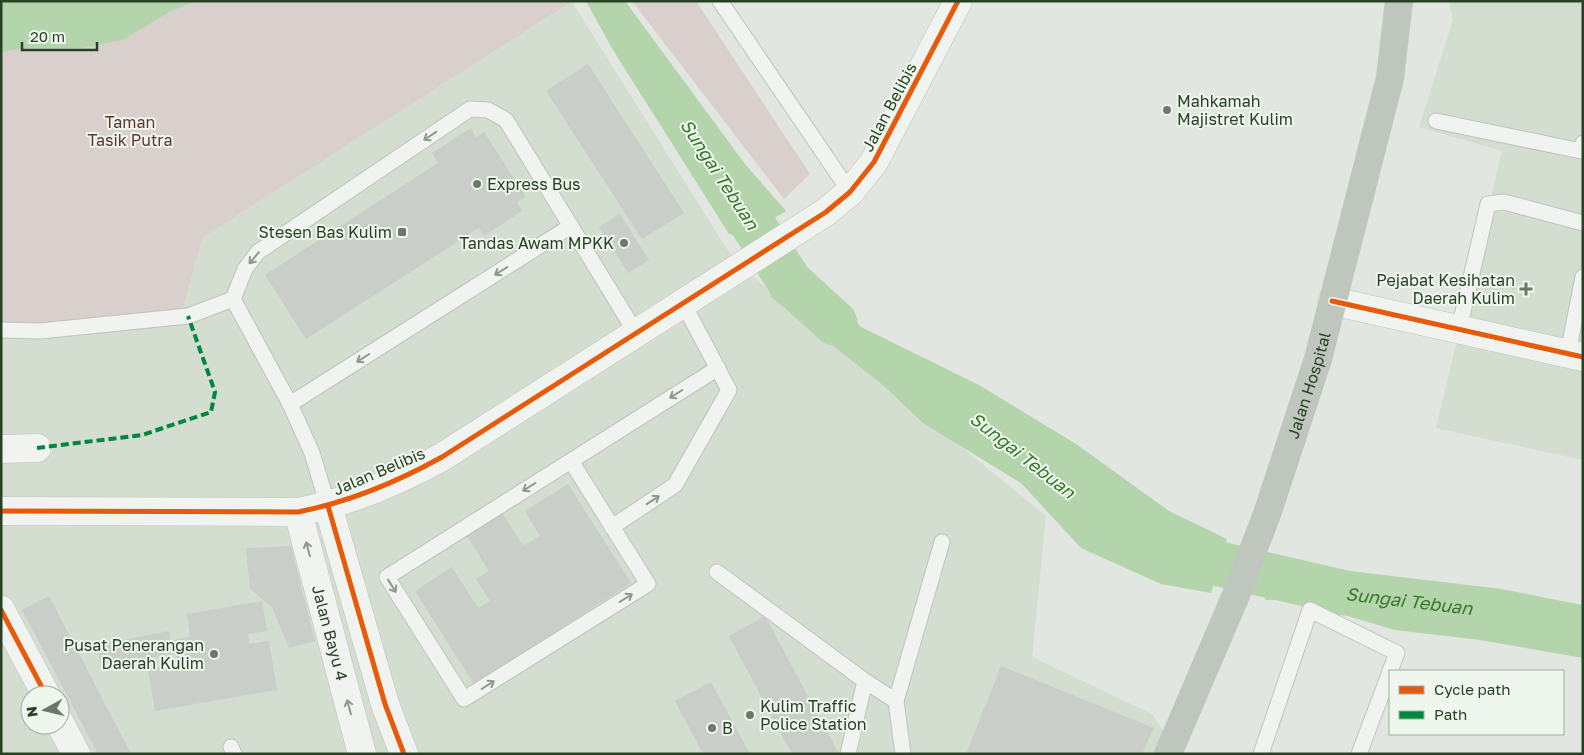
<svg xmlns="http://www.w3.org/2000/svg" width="1584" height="755" font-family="'Golos Text',sans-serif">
	<rect width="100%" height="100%" fill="#e1e6e0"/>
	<g fill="#d3ddd0" fill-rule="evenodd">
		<path d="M1449,1H1583V460L1436,428L1502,151L1419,127L1453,20Z"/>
		<path d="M572,2L735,262L1046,516L1032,657L1152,714L1179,754H1V322L49,324L183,309L202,238ZM30,695H60V725H30Z"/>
	</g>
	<g fill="#d9d0cd">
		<path d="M1,1H573L202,238L183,309L49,324L1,322Z"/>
		<path d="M632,1H696L810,174L784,199Z"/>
	</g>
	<g fill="#b4d4ab">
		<path d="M1,1H196L169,12L125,39L83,48H22L1,53Z"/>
		<path d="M586,1H625L745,164L786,211L745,236L729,234L613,50Z"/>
		<path d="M807,270L861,327L979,385L1076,444L1169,511L1227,539L1211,593L1161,584L1081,548L1021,483L923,423L884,386L770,296Z"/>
		<path d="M1279,568L1345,593L1583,635V658L1480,640L1395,630L1331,611L1304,600H1265Z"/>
	</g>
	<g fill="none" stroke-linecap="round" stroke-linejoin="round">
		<g stroke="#b4d4ab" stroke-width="45">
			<path d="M722,177L790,282L835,323"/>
			<path id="s1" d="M1162,542L1207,561L1345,593L1497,611L1583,628"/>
		</g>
	</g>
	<g fill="#c9cec8">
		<path d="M588,64L684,213L642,239L546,91Z"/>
		<path d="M471,128L476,138L484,132L526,197L517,202L522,211L484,236L479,228L306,339L265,275L438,163L432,153Z"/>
		<path d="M620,214L649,260L628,273L599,227Z"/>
		<path d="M568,484L631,583L474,684L415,591L452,567L478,608L490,601L476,579L489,571L467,536L502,513L523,546L540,536L525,511Z"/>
		<path d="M291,546L315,641L289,648L272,607L250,589L246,548Z"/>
		<path d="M49,596L131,754H98L22,610Z"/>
		<path d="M262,601L267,631L248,634L249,644L269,641L277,690L155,711L148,669L177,664L173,640L190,637L187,614Z"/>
		<path d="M765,616L839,754H792L729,636Z"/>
		<path d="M169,631L173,654L101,667L97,645Z"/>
		<path d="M1001,666L1154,728L1142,754H966Z"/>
		<path d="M711,682L750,754H703L675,701Z"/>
	</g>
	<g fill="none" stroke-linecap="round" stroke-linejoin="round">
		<g stroke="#bfc4be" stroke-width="17">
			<g id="lane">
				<path d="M720,1L850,192"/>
				<path d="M1436,121L1581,151L1583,143"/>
				<path d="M233,299L290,404L312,453L328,506"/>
				<path d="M1459,329L1488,204L1504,202L1583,223"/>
				<path d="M1,330L40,331L188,316L233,299L245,269L258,252L470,109L488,110L506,120L636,333"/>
				<path d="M1568,353L1583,277"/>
				<path d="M290,404L571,226"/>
				<path d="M571,461L648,584L464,699L387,577L718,368"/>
				<path d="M612,527L675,485L729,390L683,303"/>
				<path d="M717,572L865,681L896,701"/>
				<path d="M231,747L234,754"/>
				<path d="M848,754L865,681"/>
				<path d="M903,754L896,701L942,542"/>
				<path d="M1261,754L1310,610L1397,653L1390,671"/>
				<path d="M1359,754L1390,672"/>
			</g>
		</g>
		<g stroke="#bfc4be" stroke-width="29">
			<g id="street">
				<path d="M1332,301L1583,357"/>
				<path d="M1,449L37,448"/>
				<path d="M328,506L385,704L404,754"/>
				<path d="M1,511L298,512C349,502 397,482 442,457L826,212L850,192L874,162L958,1"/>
				<path id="s2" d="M298,512L362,754"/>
				<path d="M1,610L46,695"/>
				<path d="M60,723L76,754"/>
			</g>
		</g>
		<use href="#lane" stroke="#f0f3ef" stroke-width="15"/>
		<use href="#street" stroke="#f0f3ef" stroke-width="28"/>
		<path stroke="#bfc6be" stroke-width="28" id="s3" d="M1168,754L1236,595L1267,514L1318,359L1390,78L1399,1"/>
		<path stroke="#00873e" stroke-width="4" stroke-dasharray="8 4" stroke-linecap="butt" d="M37,448L142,435L211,412L215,392L188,316"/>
		<g stroke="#eef6ed" stroke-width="8">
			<g id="cycleway">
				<path d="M1332,301L1583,357"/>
				<path d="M328,506L385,704L404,754"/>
				<path d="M1,511L298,512C349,502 397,482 442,457L826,212L850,192L874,162L958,1"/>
				<path d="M1,610L46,695"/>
			</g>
		</g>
		<use href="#cycleway" stroke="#e8590c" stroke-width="5"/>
	</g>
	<defs><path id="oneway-shaft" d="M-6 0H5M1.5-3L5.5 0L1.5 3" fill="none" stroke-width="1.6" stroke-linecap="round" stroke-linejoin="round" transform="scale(1.25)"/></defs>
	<g stroke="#8c9a8a">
		<use href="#oneway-shaft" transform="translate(430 136) rotate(146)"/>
		<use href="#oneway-shaft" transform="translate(254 258) rotate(130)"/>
		<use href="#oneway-shaft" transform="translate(501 271) rotate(148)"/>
		<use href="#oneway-shaft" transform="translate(363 358) rotate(148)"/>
		<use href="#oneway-shaft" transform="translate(676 394) rotate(148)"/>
		<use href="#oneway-shaft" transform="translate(529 487) rotate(148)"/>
		<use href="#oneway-shaft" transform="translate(653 500) rotate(-33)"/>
		<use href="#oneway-shaft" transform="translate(308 549) rotate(-105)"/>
		<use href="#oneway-shaft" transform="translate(392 586) rotate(58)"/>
		<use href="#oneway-shaft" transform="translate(626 598) rotate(-32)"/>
		<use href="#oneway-shaft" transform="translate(488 685) rotate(-32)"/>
		<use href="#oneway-shaft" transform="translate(349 707) rotate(-105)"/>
	</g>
	<g fill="#697b66" stroke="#eef6ed" stroke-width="2">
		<circle cx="1167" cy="110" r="5"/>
		<circle cx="477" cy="184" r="5"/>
		<rect x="397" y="227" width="10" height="10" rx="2.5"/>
		<circle cx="624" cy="243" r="5"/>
		<path d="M1523.5 281.5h5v5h5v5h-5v5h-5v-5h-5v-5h5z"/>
		<circle cx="214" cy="654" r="5"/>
		<circle cx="750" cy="715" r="5"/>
		<circle cx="712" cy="728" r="5"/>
	</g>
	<g text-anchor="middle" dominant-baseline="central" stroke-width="4" stroke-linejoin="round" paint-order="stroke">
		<g font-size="16" fill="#284125" stroke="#eef6ed" text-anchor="start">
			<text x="1177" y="101">Mahkamah<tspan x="1177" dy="18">Majistret Kulim</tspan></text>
			<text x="487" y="184">Express Bus</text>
			<text x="392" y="232" text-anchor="end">Stesen Bas Kulim</text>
			<text x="614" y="243" text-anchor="end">Tandas Awam MPKK</text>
			<text x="1515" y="280" text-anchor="end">Pejabat Kesihatan<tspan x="1515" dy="18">Daerah Kulim</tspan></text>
			<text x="204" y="645" text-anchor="end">Pusat Penerangan<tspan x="204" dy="18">Daerah Kulim</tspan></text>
			<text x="760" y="706">Kulim Traffic<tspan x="760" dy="18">Police Station</tspan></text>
			<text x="722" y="728">B</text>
		</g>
		<g font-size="16" fill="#284125" stroke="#eef6ed">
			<text transform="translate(889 107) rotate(-62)">Jalan Belibis</text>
			<text stroke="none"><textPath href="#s3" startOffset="395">Jalan Hospital</textPath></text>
			<text transform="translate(379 471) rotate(-23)">Jalan Belibis</text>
			<text stroke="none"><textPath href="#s2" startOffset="125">Jalan Bayu 4</textPath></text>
		</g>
		<g font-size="16" fill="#5e3531" stroke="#eef6ed">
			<text x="130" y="122">Taman<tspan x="130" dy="18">Tasik Putra</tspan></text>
		</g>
		<g font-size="18" font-style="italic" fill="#39782c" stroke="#eef6ed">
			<text transform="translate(720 174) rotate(57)">Sungai Tebuan</text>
			<text transform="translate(1023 455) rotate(38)">Sungai Tebuan</text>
			<text stroke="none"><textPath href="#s1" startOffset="255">Sungai Tebuan</textPath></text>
		</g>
	</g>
	<rect width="1584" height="755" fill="none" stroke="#284125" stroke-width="5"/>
	<rect x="1389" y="670" width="175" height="65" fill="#eef6ed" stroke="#9fae9d"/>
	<rect x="1399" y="686" width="25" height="8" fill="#e8590c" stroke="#9fae9d"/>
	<text x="1434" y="695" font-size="15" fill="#284125">Cycle path</text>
	<rect x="1399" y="711" width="25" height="8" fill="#00873e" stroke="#9fae9d"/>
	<text x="1434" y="720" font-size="15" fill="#284125">Path</text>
	<g transform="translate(45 710) rotate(262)"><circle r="24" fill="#eef6ed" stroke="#9fae9d"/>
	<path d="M0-4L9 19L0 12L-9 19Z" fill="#697b66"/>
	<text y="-8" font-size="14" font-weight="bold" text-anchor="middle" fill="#284125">N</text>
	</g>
	<path d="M22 42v8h75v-8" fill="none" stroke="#284125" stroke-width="2.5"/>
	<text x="30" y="42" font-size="15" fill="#284125" stroke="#eef6ed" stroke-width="4" paint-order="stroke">20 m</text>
</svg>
